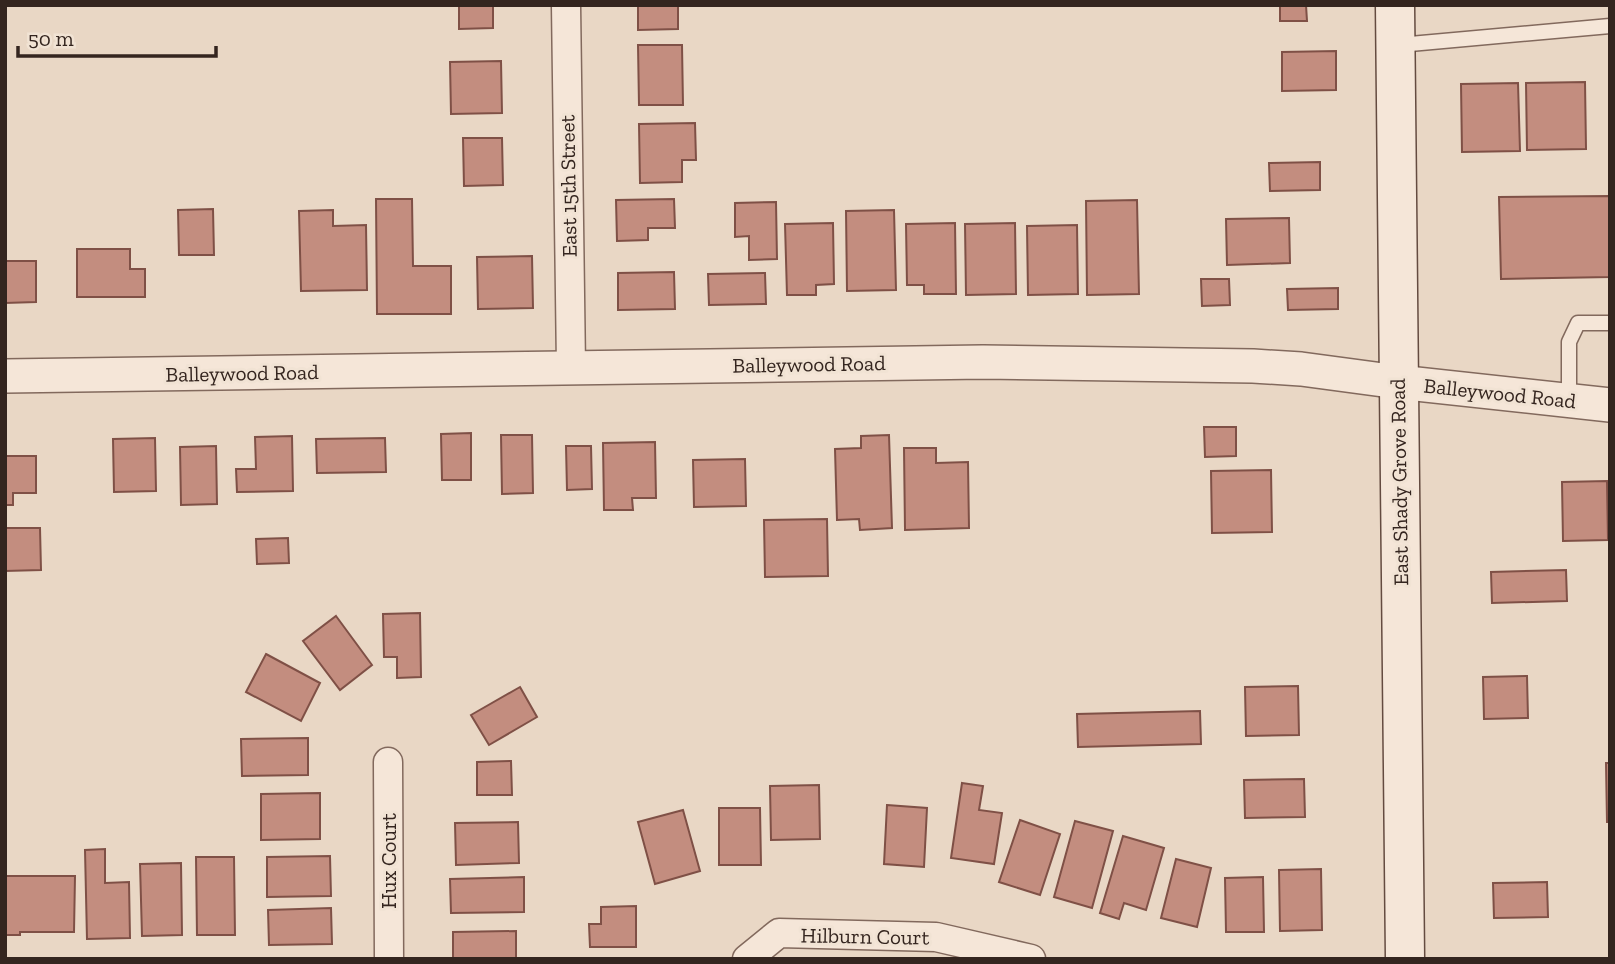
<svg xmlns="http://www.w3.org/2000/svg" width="1615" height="964" font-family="'Zilla Slab',serif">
	<rect width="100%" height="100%" fill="#e9d7c5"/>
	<g fill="#c38d7f" stroke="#7f5046" stroke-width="2">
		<path d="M459,5H493V28L459,29Z"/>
		<path d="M638,5H678V29L638,30Z"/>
		<path d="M1280,5H1306L1307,21H1280Z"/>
		<path d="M638,45H682L683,105H639Z"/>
		<path d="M1336,51V90L1282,91V52Z"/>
		<path d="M501,61L502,113L451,114L450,62Z"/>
		<path d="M1585,82L1586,149L1527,150L1526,83Z"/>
		<path d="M1518,83L1520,151L1462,152L1461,84Z"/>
		<path d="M695,123L696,160H682V182L640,183L639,124Z"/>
		<path d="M463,138H502L503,185L464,186Z"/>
		<path d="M1320,162V190L1270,191L1269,163Z"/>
		<path d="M1610,196V277L1501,279L1499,197Z"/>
		<path d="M376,199H412L413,266H451V314H377Z"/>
		<path d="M674,199L675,228H648V240L617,241L616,200Z"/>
		<path d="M1137,200L1139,294L1087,295L1086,201Z"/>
		<path d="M776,202L777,259L749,260V236L735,237V203Z"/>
		<path d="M213,209L214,255H179L178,210Z"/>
		<path d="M333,210V226L366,225L367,290L301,291L299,211Z"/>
		<path d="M894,210L896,290L847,291L846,211Z"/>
		<path d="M1289,218L1290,263L1227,265L1226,219Z"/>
		<path d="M833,223L834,284L816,285V295H787L785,224Z"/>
		<path d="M955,223L956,294H924V285H907L906,224Z"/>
		<path d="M1015,223L1016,294L966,295L965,224Z"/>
		<path d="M1077,225L1078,294L1028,295L1027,226Z"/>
		<path d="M77,249H130V269H145V297H77Z"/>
		<path d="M532,256L533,308L478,309L477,257Z"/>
		<path d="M5,261H36V302L5,303Z"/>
		<path d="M674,272L675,309L618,310V273Z"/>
		<path d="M765,273L766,304L709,305L708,274Z"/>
		<path d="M1201,279H1229L1230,305L1202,306Z"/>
		<path d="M1338,288V309L1288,310L1287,289Z"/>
		<path d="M1204,427H1236V456L1205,457Z"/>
		<path d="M471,433V480H442L441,434Z"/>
		<path d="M501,435H532L533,493L502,494Z"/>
		<path d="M889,435L892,528L860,530L859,519L837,520L835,449L861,448V436Z"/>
		<path d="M292,436L293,491L237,492L236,469H256L255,437Z"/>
		<path d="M155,438L156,491L114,492L113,439Z"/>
		<path d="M385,438L386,472L317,473L316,439Z"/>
		<path d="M655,442L656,498H632L633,510H604L603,443Z"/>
		<path d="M216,446L217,504L181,505L180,447Z"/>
		<path d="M566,446H591L592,489L567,490Z"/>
		<path d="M904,448H936V463L968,462L969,528L905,530Z"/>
		<path d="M5,456H36V493H13V505H5Z"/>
		<path d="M745,459L746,506L694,507L693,460Z"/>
		<path d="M1271,470L1272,532L1212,533L1211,471Z"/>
		<path d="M1607,481L1608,540L1563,541L1562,482Z"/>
		<path d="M827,519L828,576L765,577L764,520Z"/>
		<path d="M5,528H40L41,570L5,571Z"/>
		<path d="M288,538L289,563L257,564L256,539Z"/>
		<path d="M1566,570L1567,601L1492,603L1491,572Z"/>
		<path d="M420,613L421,677L397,678V657H384L383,614Z"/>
		<path d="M336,616L372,665L340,690L303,641Z"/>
		<path d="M266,654L320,683L301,721L246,692Z"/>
		<path d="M1527,676L1528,718L1484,719L1483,677Z"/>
		<path d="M1298,686L1299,735L1246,736L1245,687Z"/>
		<path d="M520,687L537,717L489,745L471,715Z"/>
		<path d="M1200,711L1201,744L1078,747L1077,714Z"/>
		<path d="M308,738V775L242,776L241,739Z"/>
		<path d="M511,761L512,795H477V762Z"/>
		<path d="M1606,763H1610V822H1607Z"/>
		<path d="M1304,779L1305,817L1245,818L1244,780Z"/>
		<path d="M962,783L983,786L979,810L1002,813L994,864L951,858Z"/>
		<path d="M819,785L820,839L771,840L770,786Z"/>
		<path d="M320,793V839L261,840V794Z"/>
		<path d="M887,805L927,808L924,867L884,864Z"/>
		<path d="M719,808H760L761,865H719Z"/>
		<path d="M683,810L700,871L655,884L638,822Z"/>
		<path d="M1020,820L1060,834L1040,895L999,882Z"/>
		<path d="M1075,821L1113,831L1092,908L1054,897Z"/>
		<path d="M518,822L519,863L456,865L455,823Z"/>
		<path d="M1123,836L1164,848L1146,910L1124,903L1119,919L1100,913Z"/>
		<path d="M105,849V883L129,882L130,938L87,939L85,850Z"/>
		<path d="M330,856L331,896L267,897V857Z"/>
		<path d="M196,857H234L235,935H197Z"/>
		<path d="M1176,859L1211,868L1197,927L1161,918Z"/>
		<path d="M181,863L182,935L142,936L140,864Z"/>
		<path d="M1321,869L1322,930L1280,931L1279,870Z"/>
		<path d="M5,876H75L74,932H20V935H5Z"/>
		<path d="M524,877V912L451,913L450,879Z"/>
		<path d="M1263,877L1264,932H1226L1225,878Z"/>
		<path d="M1547,882L1548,917L1494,918L1493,883Z"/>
		<path d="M636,906V947H590L589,924H601V907Z"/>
		<path d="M331,908L332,944L269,945L268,910Z"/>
		<path d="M516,931V959H453V932Z"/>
	</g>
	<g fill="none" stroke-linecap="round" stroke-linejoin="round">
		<g stroke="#82695d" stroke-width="17">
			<g id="service">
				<path d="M1399,45L1610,26"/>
				<path d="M1569,401V342L1578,323H1610"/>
			</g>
		</g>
		<g stroke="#82695d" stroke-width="31">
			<g id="minor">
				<path d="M566,5L571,367"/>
				<path d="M388,762L389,959"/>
				<path d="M747,959L779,933L936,937L1031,959"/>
			</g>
		</g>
		<g stroke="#82695d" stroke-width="36">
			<path id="tertiary" d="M5,376L983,362L1253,366L1301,369L1398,382L1610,405"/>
		</g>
		<g stroke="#644b40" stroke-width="41">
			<path id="secondary" d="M1395,5L1405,959"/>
		</g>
		<use href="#service" stroke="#f5e6d8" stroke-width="14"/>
		<use href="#minor" stroke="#f5e6d8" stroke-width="28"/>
		<use href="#tertiary" stroke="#f5e6d8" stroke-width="33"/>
		<use href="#secondary" stroke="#f5e6d8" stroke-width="38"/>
	</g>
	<g text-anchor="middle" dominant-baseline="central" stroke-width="6" stroke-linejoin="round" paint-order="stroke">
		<g font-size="21" fill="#34251f" stroke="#f1e3d4">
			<text transform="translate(568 186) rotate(-91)">East 15th Street</text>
			<text transform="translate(809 364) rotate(-1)">Balleywood Road</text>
			<text transform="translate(242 373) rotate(-1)">Balleywood Road</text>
			<text transform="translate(1500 393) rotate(6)">Balleywood Road</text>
			<text transform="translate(1399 482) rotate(-91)">East Shady Grove Road</text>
			<text transform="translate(388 861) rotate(-90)">Hux Court</text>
			<text transform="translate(865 936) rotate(1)">Hilburn Court</text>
		</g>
	</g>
	<rect width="1615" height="964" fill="none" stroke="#34251f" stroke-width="14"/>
	<path d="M18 46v10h198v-10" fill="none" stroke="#34251f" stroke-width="3.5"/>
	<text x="28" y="46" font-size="21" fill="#34251f" stroke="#f1e3d4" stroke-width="5" paint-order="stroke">50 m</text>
</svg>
